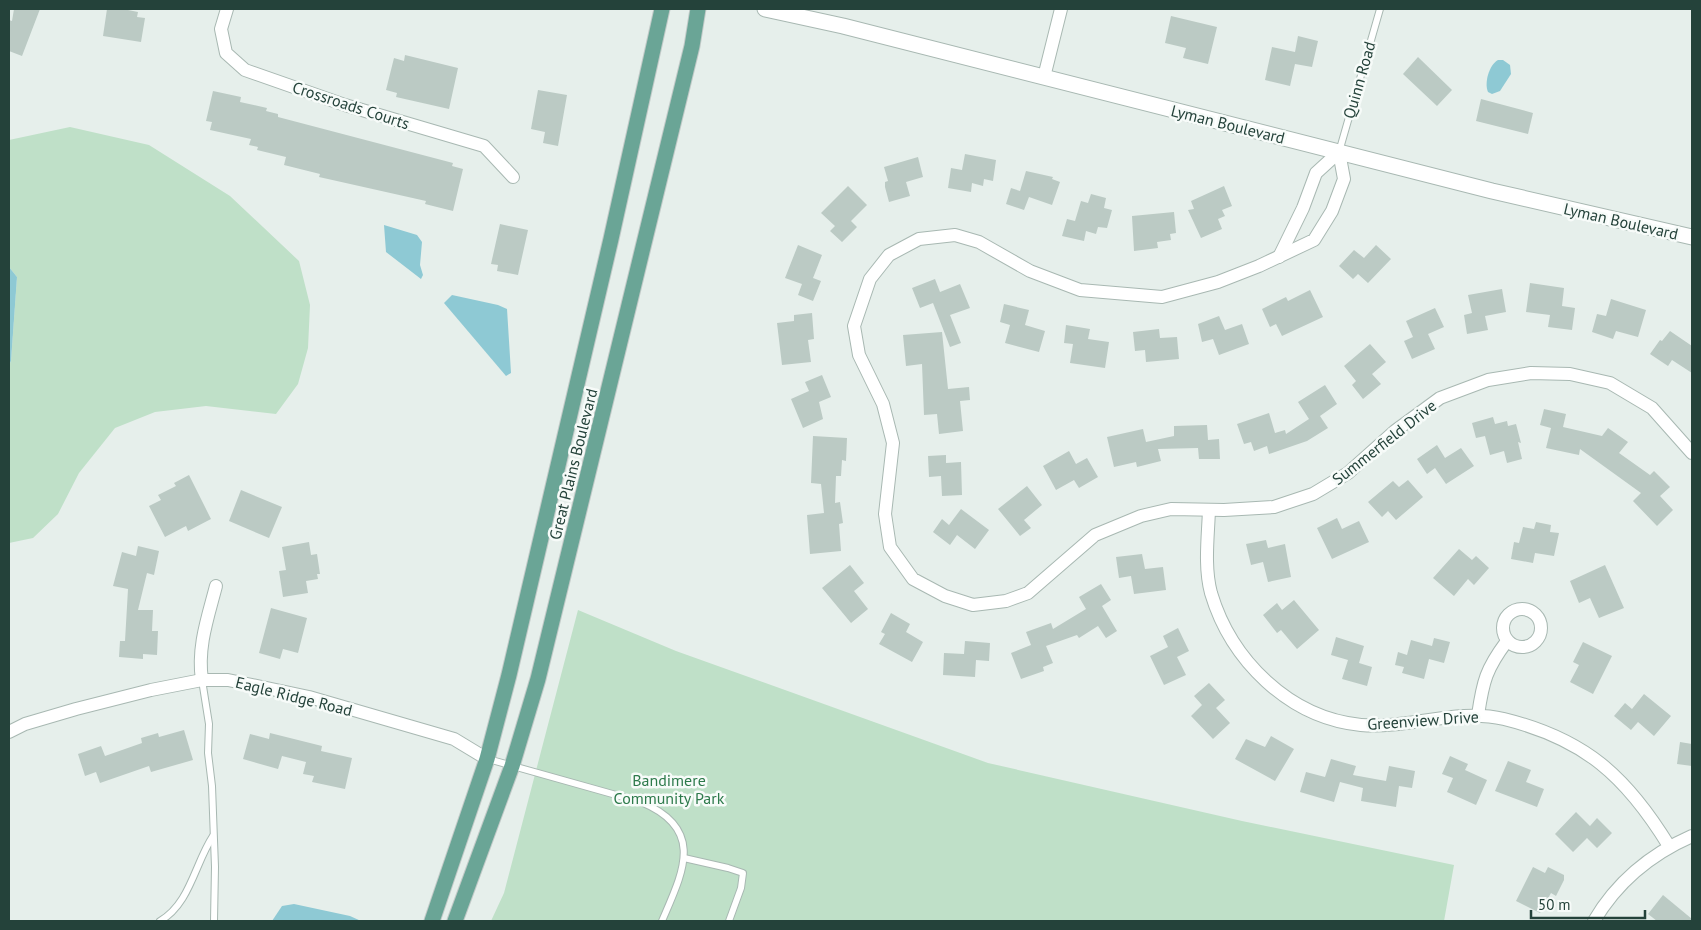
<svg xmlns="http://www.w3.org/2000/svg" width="1701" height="930" font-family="'PT Sans',sans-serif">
	<rect width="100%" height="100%" fill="#e6efeb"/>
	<g fill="#bfe0c8">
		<path d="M70,127L149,145L230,196L299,261L310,305L308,348L298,384L276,414L206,406L155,412L115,428L79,473L58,514L33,538L9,543V365L11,361L17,277L9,267V140Z"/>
		<path d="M578,610L676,651L988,763L1242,821L1454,865L1444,921H491L504,893Z"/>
	</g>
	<g fill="#8ec9d4">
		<path d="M1498,60H1503L1510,65L1511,74L1500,91L1492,94L1488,92C1484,83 1489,65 1498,60Z"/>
		<path d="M384,225L417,235L422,242L420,265L423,275L421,279L386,252Z"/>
		<path d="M9,267L17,277L11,361L9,365Z"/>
		<path d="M452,295L498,305L507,309L511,373L506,376L444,303Z"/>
		<path d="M294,904L350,916L361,921H272L282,906Z"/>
	</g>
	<g fill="#bbcac4">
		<path d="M14,9H40L22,56L9,51V20L12,21Z"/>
		<path d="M107,9H123L138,12L137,17L145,18L141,42L103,36Z"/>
		<path d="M1171,16L1217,27L1208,64L1183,58L1186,48L1165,43Z"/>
		<path d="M1298,36L1318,41L1312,67L1295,64L1290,86L1265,80L1272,47L1295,52Z"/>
		<path d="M405,55L458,68L449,109L396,97L397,93L386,90L394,58L404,61Z"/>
		<path d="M1418,57L1452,90L1437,106L1403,74Z"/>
		<path d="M538,90L567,95L558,146L543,143L545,132L531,129Z"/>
		<path d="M213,91L241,97L240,102L267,108L266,111L278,114V117L453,163L452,166L463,169L453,211L425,204L426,201L319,177L320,174L284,165L286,157L257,150L258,147L249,145L251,139L210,130L212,122L206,121Z"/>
		<path d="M1481,99L1533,113L1528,134L1476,121Z"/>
		<path d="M965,154L996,160L993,181L984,179L983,186L972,183L971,192L948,188L951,168L962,170Z"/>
		<path d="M918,157L923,177L906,182L910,196L889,202L885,187V182L888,181L884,167Z"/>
		<path d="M1026,171L1053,177L1052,179L1060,182L1052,205L1029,197L1024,210L1006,204L1011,188L1020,191Z"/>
		<path d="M848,186L867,205L851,221L857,227L842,242L830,231L835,226L821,213Z"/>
		<path d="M1224,186L1232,206L1222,210L1225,216L1218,219L1222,229L1201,238L1188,210L1194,209L1191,201Z"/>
		<path d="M1091,194L1106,198L1104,208L1112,210L1107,228L1098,227L1096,234L1086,231L1084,241L1062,236L1067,219L1075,221L1081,201L1088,203Z"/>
		<path d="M1174,212L1176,233L1170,234L1171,240L1157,242L1158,248L1134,251L1132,216Z"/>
		<path d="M500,224L528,230L518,275L497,271L498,265L491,264Z"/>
		<path d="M798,245L822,255L813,278L821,281L813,301L798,295L802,284L785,278Z"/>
		<path d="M1376,245L1391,259L1368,283L1358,274L1353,279L1339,266L1354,250L1364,258Z"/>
		<path d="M935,279L940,292L960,284L970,308L950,315L961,343L950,347L933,303L920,308L912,288Z"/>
		<path d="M1530,283L1564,288L1562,306L1575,308L1572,330L1548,327L1550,315L1526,312Z"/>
		<path d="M1502,289L1506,312L1485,316L1488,330L1467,334L1464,315L1472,313L1468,295Z"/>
		<path d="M1310,290L1323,317L1282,336L1276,324L1270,327L1262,309L1286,297L1288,301Z"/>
		<path d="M1611,299L1646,310L1638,337L1616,331L1613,339L1592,332L1597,314L1606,316Z"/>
		<path d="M1004,304L1029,310L1025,325L1045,331L1039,352L1005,343L1010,325L1000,322Z"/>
		<path d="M1435,308L1444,327L1428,334L1435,349L1412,359L1404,341L1413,337L1406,321Z"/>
		<path d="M812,313L814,339L808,340L811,362L782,365L777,323L794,321V315Z"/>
		<path d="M1219,316L1225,330L1242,324L1249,344L1219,355L1213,339L1202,342L1198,324Z"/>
		<path d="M1066,325L1090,329L1088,339L1109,342L1105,368L1070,363L1073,344L1064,343Z"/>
		<path d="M1159,329L1160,338L1177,337L1179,359L1146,362L1145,350L1135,351L1133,332Z"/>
		<path d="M1670,331L1692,346V373L1672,360L1668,366L1650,354L1660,340L1662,341Z"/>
		<path d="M942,332L948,389L969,387L970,400L960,401L963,431L939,434L937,414L924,415L922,364L906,366L903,335Z"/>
		<path d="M1370,344L1386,362L1372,374L1381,384L1363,399L1352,385L1356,381L1344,366Z"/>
		<path d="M822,375L831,397L819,402L823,419L803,428L791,399L809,391L805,382Z"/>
		<path d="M1325,385L1337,404L1320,416L1328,428L1307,441L1269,454L1267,446L1254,451L1251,442L1244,444L1237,424L1269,413L1275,433L1285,430L1286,434L1309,419L1298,402Z"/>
		<path d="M1544,409L1566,414L1563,427L1602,436L1608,428L1628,442L1619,453L1650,475L1654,471L1670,487L1660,496L1673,510L1657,526L1633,501L1641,493L1580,449L1579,455L1546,448L1551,428L1540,425Z"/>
		<path d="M1493,417L1495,424L1507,421L1508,426L1516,424L1521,443L1518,442L1522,459L1507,463L1504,451L1490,455L1485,436L1476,438L1472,423Z"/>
		<path d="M1207,425L1208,440L1219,439L1220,459H1199L1198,448L1158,449L1161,461L1137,467L1136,462L1114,467L1107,437L1143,429L1146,442L1174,436V426Z"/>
		<path d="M813,436L847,438L846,461L842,460L841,476H836L835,503L840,502L843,523L839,524L841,551L810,554L807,515L824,513L821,484L811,483Z"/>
		<path d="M1437,445L1445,458L1461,448L1474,466L1446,484L1435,468L1427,474L1417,459Z"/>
		<path d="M1069,451L1076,464L1087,458L1098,477L1079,488L1074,480L1056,490L1043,466Z"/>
		<path d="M946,455V463L961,462L962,495L942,496L941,476L929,477L928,456Z"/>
		<path d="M189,475L211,519L188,531L186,526L165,537L149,506L161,500L158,495L176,486L174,483Z"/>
		<path d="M1408,480L1423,497L1396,520L1388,511L1382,517L1368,502L1393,481L1399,487Z"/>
		<path d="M1027,486L1042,505L1024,520L1031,528L1020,536L998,509Z"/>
		<path d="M241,490L282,507L269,538L229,521Z"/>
		<path d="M961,509L989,530L975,549L957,535L950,545L933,532L942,519L949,525Z"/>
		<path d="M1337,518L1342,529L1359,521L1369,542L1332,559L1317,528Z"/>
		<path d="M1536,522L1551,525L1550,532L1559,533L1554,556L1535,553L1533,563L1511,559L1514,542L1519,543L1523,527L1534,529Z"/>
		<path d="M1266,540L1268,548L1285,544L1291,577L1268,582L1263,562L1251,565L1246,544Z"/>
		<path d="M309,542L311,555L317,554L320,574H317L318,579L306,581L308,593L283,597L279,571L286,570L282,547Z"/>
		<path d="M138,546L159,551L154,575L147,573L138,610H153L152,631H158L157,655L143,654V659L119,657L120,641H125L128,589L113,586L122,552L136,556Z"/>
		<path d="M1459,549L1472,560L1476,556L1489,568L1474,585L1468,579L1454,596L1433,578Z"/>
		<path d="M1142,554L1145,569L1163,567L1166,590L1134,594L1131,576L1119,578L1116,557Z"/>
		<path d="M850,565L864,583L854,591L868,609L851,623L822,588Z"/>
		<path d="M1605,565L1624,608L1599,618L1590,598L1579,603L1570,581Z"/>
		<path d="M1101,584L1111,600L1102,606L1117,631L1106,638L1098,626L1079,638L1077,635L1046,646L1053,663L1043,667L1044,671L1021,679L1011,653L1031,645L1026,632L1051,623L1053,629L1086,609L1079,597Z"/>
		<path d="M1294,600L1319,630L1297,649L1281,630L1277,633L1263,615L1277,603L1282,610Z"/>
		<path d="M271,608L307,618L298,653L283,649L280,659L259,653Z"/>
		<path d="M891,613L910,624L906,632L923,642L912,662L879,644L885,634L881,632Z"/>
		<path d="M1178,628L1189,651L1177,657L1186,675L1164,685L1150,656L1168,647L1163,636Z"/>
		<path d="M1336,637L1364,646L1359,663L1372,667L1367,686L1342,679L1348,660L1331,655Z"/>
		<path d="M1434,638L1450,642L1444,663L1429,659L1424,679L1402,673L1404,667L1395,665L1398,652L1407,655L1411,640L1432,646Z"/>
		<path d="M965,641L990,643L989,661L976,660L975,677L943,675L944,653L964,654Z"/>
		<path d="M1583,642L1612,656L1593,694L1570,682L1579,665L1573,662Z"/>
		<path d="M1209,683L1225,700L1216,708L1230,723L1213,739L1191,716L1202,705L1194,696Z"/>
		<path d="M1644,694L1671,716L1654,736L1638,722L1631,730L1614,716L1625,703L1632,709Z"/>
		<path d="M184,730L193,760L151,772L149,766L100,783L96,772L85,776L78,754L101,746L105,756L142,743L141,738L158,733L159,737Z"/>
		<path d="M270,733L322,746L321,751L352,758L345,789L312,782L314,776L303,774L306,762L282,756L278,769L243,759L250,734L269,739Z"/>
		<path d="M1271,736L1294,749L1275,781L1235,759L1246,739L1265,747Z"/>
		<path d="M1680,742L1692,744V766L1677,764Z"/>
		<path d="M1450,756L1468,764L1465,770L1487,780L1476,805L1447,792L1453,778L1442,774Z"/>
		<path d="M1331,759L1356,766L1353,775L1386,781L1389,766L1415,771L1412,788L1399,786L1396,807L1361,801L1363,788L1340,782L1334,802L1300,792L1306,772L1325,777Z"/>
		<path d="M1508,761L1531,770L1526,782L1544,789L1537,807L1495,791Z"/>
		<path d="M1576,812L1590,826L1597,818L1612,833L1597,848L1587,838L1573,852L1555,834Z"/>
		<path d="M1533,867L1545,873L1548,867L1564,875V880L1556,896L1551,893L1540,913L1516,901Z"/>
		<path d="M1663,895L1692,919V921H1657L1648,914Z"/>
	</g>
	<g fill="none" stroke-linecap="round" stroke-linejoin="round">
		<g stroke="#a8b8b2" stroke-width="8">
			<g id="service">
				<path d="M1339,152L1380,9"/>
				<path d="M202,680L209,724L208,753L212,786L215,867L214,921"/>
				<path d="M488,759L641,802C706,829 683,872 662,921"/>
				<path d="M684,858L728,868L743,873L741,888L729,921"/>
				<path d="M160,921C190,904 195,863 213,836"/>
			</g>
		</g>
		<g stroke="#a8b8b2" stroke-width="14">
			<g id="minor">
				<path d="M227,9L221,29L226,53L245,70L345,105L484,146L513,177"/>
				<path d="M1044,77L1061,9"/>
				<path d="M1339,152L1344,179L1332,211L1314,240L1259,266L1218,282L1162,297L1080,290L1030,271L979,242L955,235L919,239L889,255L870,279L854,326L859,355L883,404L893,443L885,514L890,547L913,579L945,596L973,605L1006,601L1028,593L1095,535L1141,516L1171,509L1224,510L1274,507L1313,494L1348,473L1395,431L1440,398L1488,380L1531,373L1570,374L1610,383L1652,408L1692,453"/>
				<path d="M1279,257L1303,208L1316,173L1339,152"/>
				<path d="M1209,510C1208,537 1204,567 1211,593C1231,660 1289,718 1361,725C1409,729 1456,708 1504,719C1585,739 1626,776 1669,846"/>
				<circle cx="1522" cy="628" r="19"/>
				<path d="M202,680C197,647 208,617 216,586"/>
				<path d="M1478,715C1483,681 1486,669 1507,641"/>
				<path d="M9,732L25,724L76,709L151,690L202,680H228L309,697L454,739L487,759"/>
				<path d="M1594,921C1617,882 1651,854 1692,836"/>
			</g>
		</g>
		<g stroke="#a8b8b2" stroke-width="17">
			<path id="tertiary" d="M765,9L843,26L1492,191L1692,237"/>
		</g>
		<g stroke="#c2cac8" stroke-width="17">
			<g id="primary">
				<path d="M432,921L487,759L509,675L611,239L662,9"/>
				<path d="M455,921L512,766L538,679L692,46L698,9"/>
			</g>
		</g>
		<use href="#service" stroke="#fff" stroke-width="6"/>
		<use href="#minor" stroke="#fff" stroke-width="12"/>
		<use href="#tertiary" stroke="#fff" stroke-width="15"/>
		<use href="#primary" stroke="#6aa596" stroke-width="15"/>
	</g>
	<g text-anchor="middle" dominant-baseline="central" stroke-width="5" stroke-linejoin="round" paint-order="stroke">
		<g font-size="16" fill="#24423a" stroke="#f7fbf9">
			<text transform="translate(1359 80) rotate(-74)">Quinn Road</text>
			<text transform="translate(351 105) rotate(18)">Crossroads Courts</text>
			<text transform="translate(1228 124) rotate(14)">Lyman Boulevard</text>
			<text transform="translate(1621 221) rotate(13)">Lyman Boulevard</text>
			<text transform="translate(1384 442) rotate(-38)">Summerfield Drive</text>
			<text transform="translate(573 464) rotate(-76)">Great Plains Boulevard</text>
			<text transform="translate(294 696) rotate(14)">Eagle Ridge Road</text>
			<text transform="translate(1423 720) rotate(-4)">Greenview Drive</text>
		</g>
		<g font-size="16" fill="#2d7a4b" stroke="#f7fbf9">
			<text x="669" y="780">Bandimere<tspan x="669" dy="18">Community Park</tspan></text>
		</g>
	</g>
	<rect width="1701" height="930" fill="none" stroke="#24423a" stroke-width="20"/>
	<path d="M1531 910v8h114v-8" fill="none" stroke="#24423a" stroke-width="2.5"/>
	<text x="1538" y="910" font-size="15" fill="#24423a" stroke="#f7fbf9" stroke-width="4" paint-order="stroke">50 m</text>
</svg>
